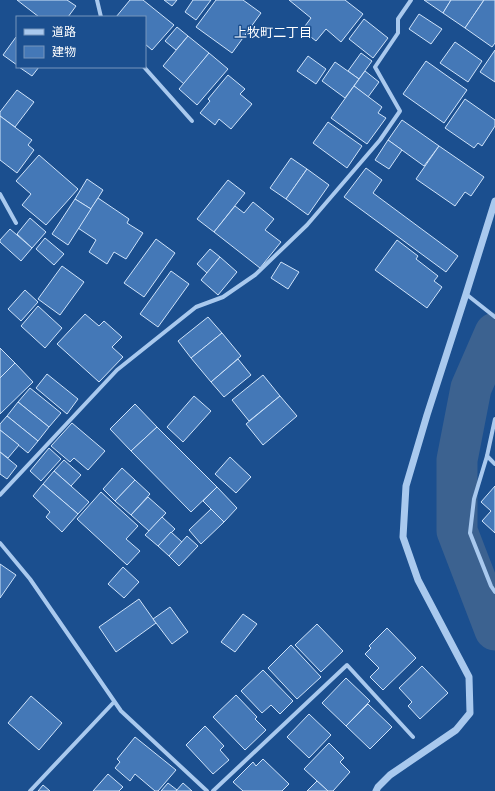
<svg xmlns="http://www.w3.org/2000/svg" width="495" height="791" font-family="'Space Grotesk','Noto Sans JP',sans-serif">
	<rect width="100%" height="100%" fill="#1b4f8f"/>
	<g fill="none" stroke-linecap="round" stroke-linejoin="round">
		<path stroke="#3c6290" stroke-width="41" d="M495,333L471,388L457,460V531L495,630"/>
	</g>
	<g fill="#4478b7" stroke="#cfe3fa">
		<path d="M17,0H67L76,6L68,17H39Z"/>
		<path d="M130,0H143L174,25L152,50L145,44V17H116Z"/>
		<path d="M164,0H177L172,6Z"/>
		<path d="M193,0H211L196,20L185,12Z"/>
		<path d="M216,0H243L261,13L232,53L196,27Z"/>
		<path d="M289,0H345L363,14L341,42L326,29L316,41L302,30L311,18Z"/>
		<path d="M424,0H451L443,13Z"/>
		<path d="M451,0H484L465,28L443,13Z"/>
		<path d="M484,0H495V43L492,47L465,28Z"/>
		<path d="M419,14L442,29L431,44L409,29Z"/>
		<path d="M364,19L388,38L373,58L349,39Z"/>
		<path d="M177,27L188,36L176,50L165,41Z"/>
		<path d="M188,36L209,53L184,84L163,66Z"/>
		<path d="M16,37L17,38V65L3,55Z"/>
		<path d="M455,42L482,61L468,82L440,63Z"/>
		<path d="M495,50V82L480,72Z"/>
		<path d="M209,53L228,69L197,105L179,89Z"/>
		<path d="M361,53L372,61L359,79L348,71Z"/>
		<path d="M308,56L326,69L316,84L297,71Z"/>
		<path d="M426,61L467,90L444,123L403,94Z"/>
		<path d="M335,62L359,79L345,98L322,81Z"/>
		<path d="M19,67H39L32,76Z"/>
		<path d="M365,71L379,82L368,97L354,86Z"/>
		<path d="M228,75L245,89L240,94L252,104L231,129L219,119L215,125L200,113L210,101L208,99Z"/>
		<path d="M354,86L382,107L378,113L386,118L367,144L331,118Z"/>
		<path d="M17,90L34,102L15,127L0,116V112Z"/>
		<path d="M465,99L495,120V126L482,146L478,143L474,148L445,128Z"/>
		<path d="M0,116L32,140L28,145L34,150L17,173L0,160Z"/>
		<path d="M402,120L439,146L424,166L388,140Z"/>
		<path d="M328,122L362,146L347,168L313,143Z"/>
		<path d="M388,140L402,150L389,169L375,160Z"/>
		<path d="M439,146L484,177L471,196L465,192L455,206L416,179Z"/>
		<path d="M39,155L78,189L46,225L22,205L31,194L16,181Z"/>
		<path d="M291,158L307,169L286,199L270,188Z"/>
		<path d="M366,168L382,180L373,193L458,256L446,272L344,197Z"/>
		<path d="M307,169L329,185L308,215L286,199Z"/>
		<path d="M87,179L103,190L91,209L75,199Z"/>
		<path d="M228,180L245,193L214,232L197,219Z"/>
		<path d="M98,198L129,219L127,223L143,233L126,259L114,252L107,264L89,252L96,240L78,228Z"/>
		<path d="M75,199L91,209L68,245L52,234Z"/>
		<path d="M253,202L274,219L265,230L281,242L260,268L214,232L235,206L244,213Z"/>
		<path d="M30,218L46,232L32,248L17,234Z"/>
		<path d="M10,229L32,248L21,261L0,242V240Z"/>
		<path d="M45,238L64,254L54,265L36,249Z"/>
		<path d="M156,239L175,253L144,297L124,283Z"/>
		<path d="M397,240L418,256L416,259L438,276L434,281L442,287L427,308L375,270Z"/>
		<path d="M210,249L220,257L207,273L197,264Z"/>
		<path d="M220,257L237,272L218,295L201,280Z"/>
		<path d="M281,262L299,272L288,289L271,278Z"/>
		<path d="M62,266L84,282L60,315L38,299Z"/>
		<path d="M171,271L189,284L158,327L140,314Z"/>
		<path d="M25,290L38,302L21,321L8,309Z"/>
		<path d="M38,306L62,328L45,348L21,326Z"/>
		<path d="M85,314L99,326L104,321L122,337L112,347L123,357L99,382L57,344Z"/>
		<path d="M208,317L222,333L191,358L178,341Z"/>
		<path d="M222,333L241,356L211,382L191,358Z"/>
		<path d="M0,348L15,363L0,378Z"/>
		<path d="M238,359L251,375L224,397L211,382Z"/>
		<path d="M15,363L33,382L0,414V378Z"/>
		<path d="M47,374L78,399L67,414L36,388Z"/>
		<path d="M263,375L280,396L249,421L232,400Z"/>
		<path d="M30,388L61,413L49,427L18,402Z"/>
		<path d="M194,396L211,411L183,442L167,427Z"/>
		<path d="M280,396L297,416L263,445L246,424Z"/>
		<path d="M18,402L49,427L38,441L7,416Z"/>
		<path d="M135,404L157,427L131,451L110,429Z"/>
		<path d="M7,416L38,441L28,453L0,430V424Z"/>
		<path d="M72,423L105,451L88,470L74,458L70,462L51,446Z"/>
		<path d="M157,427L217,487L191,512L131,451Z"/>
		<path d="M0,430L19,445L8,458L0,452Z"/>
		<path d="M49,448L61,459L41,481L30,471Z"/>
		<path d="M0,452L17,466L7,479L0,474Z"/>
		<path d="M230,457L251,477L236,493L215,474Z"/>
		<path d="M64,460L81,475L71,486L54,471Z"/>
		<path d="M122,468L135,480L115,501L103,489Z"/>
		<path d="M54,471L89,502L78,514L43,484Z"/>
		<path d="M135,480L150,494L131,515L115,501Z"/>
		<path d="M43,484L78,514L62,532L46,517L50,512L33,496Z"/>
		<path d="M495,486V533L482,521L491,511L481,502Z"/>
		<path d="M217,487L237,508L224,522L203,501Z"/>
		<path d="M101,492L138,526L126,539L140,551L127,565L77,519Z"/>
		<path d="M148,497L166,513L149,531L131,515Z"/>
		<path d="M211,509L224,522L201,544L189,530Z"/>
		<path d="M162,517L175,529L158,546L145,535Z"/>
		<path d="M171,532L182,542L169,556L158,546Z"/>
		<path d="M187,536L198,546L179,566L169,556Z"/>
		<path d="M0,564L16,575L0,598Z"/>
		<path d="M123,567L139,582L124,598L108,584Z"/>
		<path d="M139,599L156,623L116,652L99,627Z"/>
		<path d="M170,607L188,632L172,644L153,619Z"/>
		<path d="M243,614L257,624L235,652L221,642Z"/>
		<path d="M317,624L343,651L321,672L295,645Z"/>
		<path d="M387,628L416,658L383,690L370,677L379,668L365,654L371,648L369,646Z"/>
		<path d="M291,645L321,677L297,699L268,668Z"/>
		<path d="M422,666L448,693L420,719L408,706L412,702L399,688Z"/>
		<path d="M263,670L293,701L280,714L271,705L262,713L241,691Z"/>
		<path d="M346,678L370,701L346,726L322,703Z"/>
		<path d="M236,695L257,717L255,719L266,730L245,750L213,717Z"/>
		<path d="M31,696L62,723L39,750L8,723Z"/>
		<path d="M368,704L392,727L370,749L346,726Z"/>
		<path d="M309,714L331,735L309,758L287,737Z"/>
		<path d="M205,726L224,746L220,750L229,760L213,774L186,745Z"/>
		<path d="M135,737L176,770L158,791H155L135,774L130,781L115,768L120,762L117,759Z"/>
		<path d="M329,743L344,758L340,762L350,772L333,791H328L304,769Z"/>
		<path d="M263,759L289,784L282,791H243L233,782L253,762L256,766Z"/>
		<path d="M108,774L123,787L119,791H93Z"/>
		<path d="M317,781L328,791H307Z"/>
		<path d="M168,783L177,790L176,791H161Z"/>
		<path d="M183,783L192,791H176Z"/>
		<path d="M43,785L50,791H38Z"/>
	</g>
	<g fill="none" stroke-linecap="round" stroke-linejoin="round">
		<g stroke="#a9c9ee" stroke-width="4">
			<path d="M97,0L101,17"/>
			<path d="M144,67L192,121"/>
			<path d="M0,194L16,223"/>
			<path d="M466,294L495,317"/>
			<path d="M495,419L487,456L474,499L470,533L491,586L495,592"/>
			<path d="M487,456L495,464"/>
			<path d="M0,495L117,370L196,307L223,297L255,275L307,225L380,140L400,111L375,67L398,33V19L411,0"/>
			<path d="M0,543L30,579L121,711L207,791"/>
			<path d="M30,791L114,702"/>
			<path d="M213,791L347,665L413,737"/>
		</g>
		<path stroke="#a9c9ee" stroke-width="7" d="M376,791L378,787L390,775L456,730L470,713L469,677L418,580L403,537L406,486L427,415L466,294L495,201"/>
	</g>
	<g text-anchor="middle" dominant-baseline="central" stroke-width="3" stroke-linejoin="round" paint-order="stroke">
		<g font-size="13" fill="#fff" stroke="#1b4f8f">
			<text x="273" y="32">上牧町二丁目</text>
		</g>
	</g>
	<rect x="16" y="16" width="130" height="52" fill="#1b4f8f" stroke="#7695bc"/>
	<rect x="24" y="29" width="20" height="6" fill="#a9c9ee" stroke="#7695bc"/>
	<text x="52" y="36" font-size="12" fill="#ffffff">道路</text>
	<rect x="24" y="46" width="20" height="12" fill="#4478b7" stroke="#7695bc"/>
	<text x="52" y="56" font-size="12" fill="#ffffff">建物</text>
</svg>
